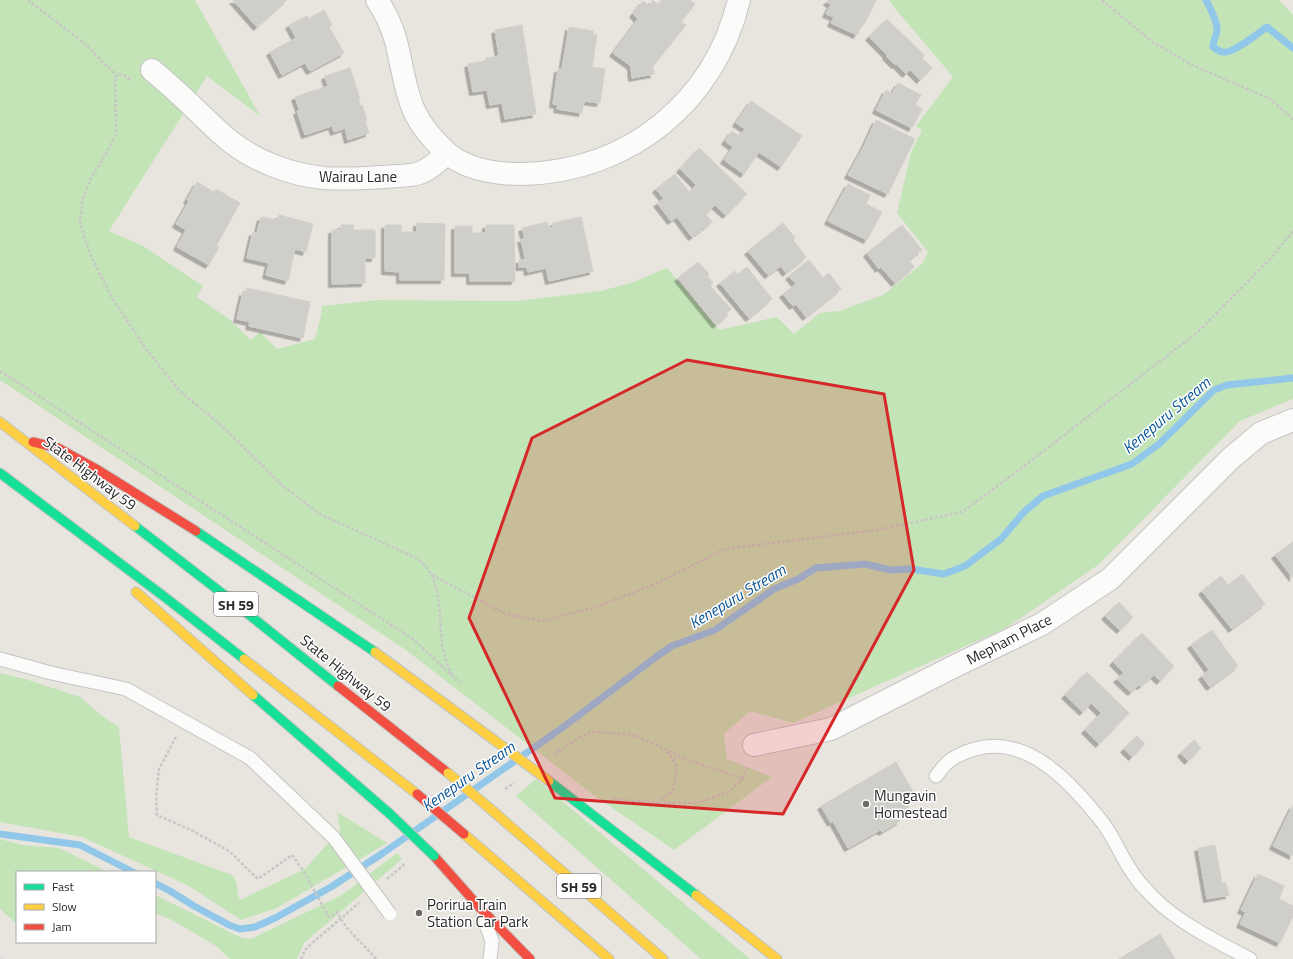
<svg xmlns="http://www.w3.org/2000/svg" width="1293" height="959" font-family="'Titillium Web',sans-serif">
	<defs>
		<filter id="shadow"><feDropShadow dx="-3.5" dy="3.5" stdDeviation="0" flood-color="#0004"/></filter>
	</defs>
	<rect width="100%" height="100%" fill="#e7e5de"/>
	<g fill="#c3e4b6">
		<path d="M0,0H195L260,116L207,76L109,231L143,246L203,286L197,297L229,319L251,340L260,332L277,349L315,339L321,316L322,306L378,300L518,301L601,291L634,282L667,268L719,330L777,317L794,334L820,313L840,311L883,295L922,264L928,252L897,213L911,153L922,130L916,126L953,77L894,7L889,0H1279L1293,15V399L1240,421L1098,565L1006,628L793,723L750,711L724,734L727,759L772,777L674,850L592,794L406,650L0,380Z"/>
		<path d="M0,673L25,679L80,697L102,716L119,727L129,837L232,875C240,886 235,889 240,900L305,869L340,830L337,812L387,843L277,908L241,920L189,886L82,837L0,822Z"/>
		<path d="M536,779L750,959H701L516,796Z"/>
		<path d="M0,839L22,845L59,848L108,872H55L42,871L41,872H17V924L0,909Z"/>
		<path d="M397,853L402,859L304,943L297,959H230L216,946L172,920L155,913V895L242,938L251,939L342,895Z"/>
	</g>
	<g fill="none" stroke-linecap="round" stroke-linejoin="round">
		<g stroke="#91c8ea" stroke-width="7">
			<path d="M1206,0C1210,8 1218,22 1217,31C1216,38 1213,39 1213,47C1216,49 1219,51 1222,52C1232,55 1258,33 1267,27L1293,48"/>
			<path d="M0,834L80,845L133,872"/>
			<path d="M155,883L170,891L194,906L229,925L240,929L255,927L275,918L331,887L383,853L562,728L660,654L672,646L715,630L774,589L798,579L816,568L865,564L890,570L910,569L944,574L965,566L1001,539L1024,512L1043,496L1132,464L1159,444L1214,390L1227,385L1293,378"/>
		</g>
	</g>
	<g fill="#d0cec9" stroke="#d2d0ca" filter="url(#shadow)">
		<path d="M233,0H287L257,27Z"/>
		<path d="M653,0L658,5L662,0H690L695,4L681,22L686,25L654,65L652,63L654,74L632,78L631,66L613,53L638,19L633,14L643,1L649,6Z"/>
		<path d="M828,0H876L865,23L863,22L857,35L831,23L834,17L826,14L831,4L827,2Z"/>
		<path d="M324,10L332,25L329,27L344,53L310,71L305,63L282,75L270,52L296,38L289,25L307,16L308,19Z"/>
		<path d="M887,19L924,55L922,58L932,68L920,80L910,70L906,74L896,64L895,65L886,56L887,55L869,37Z"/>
		<path d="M522,25L536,114L505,119L502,103L490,105L487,90L473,92L468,64L486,61V58L499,56L495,30Z"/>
		<path d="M569,27L593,31V34L597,35L592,67L605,69L600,103L584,101L582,113L557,109L558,105L553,104L558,69H562Z"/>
		<path d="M350,68L360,99H358L360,106L362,105L367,120L365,121L369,133L348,140L345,128L334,132L332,126L305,135L297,111H300L295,97L328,86L325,76Z"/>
		<path d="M898,83L921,95L915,105L922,109L912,128L876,110L886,90L892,94Z"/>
		<path d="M751,101L802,136L781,167L759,152L744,174L724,160L733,147L725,141L732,131L739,136L745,129L736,123Z"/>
		<path d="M876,120L915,139L901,167L863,148Z"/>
		<path d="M699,148L747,194L726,215L715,205L706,214L712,222L692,237L677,217L671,221L657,203L664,199L656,189L675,174L689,192L693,189L696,185L680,169Z"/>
		<path d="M863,148L901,167L888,194L848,175Z"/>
		<path d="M197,182L214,192L216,189L240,203L216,246L219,247L209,265L177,247L186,230L176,224L189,201L187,200Z"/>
		<path d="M848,184L870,195L866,204L882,212L867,240L828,221Z"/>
		<path d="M279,215L313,224L306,252L295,249L288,281L266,275L269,263L247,258L253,232L257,233L261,217L278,220Z"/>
		<path d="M581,217L593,271L549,281L546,268L528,272L521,239H525L522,228L547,222L549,228L554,227L553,223Z"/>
		<path d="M417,223L445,224L444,280H400V272L385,271V225H401V232H417Z"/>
		<path d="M783,223L795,238L793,240L806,257L786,273L781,266L768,275L748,251Z"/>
		<path d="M341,225H354L353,230H375V258H365V283L332,284V230H341Z"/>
		<path d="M486,225H514L515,281H470V273H455V226H472V233H486Z"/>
		<path d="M902,225L922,250L909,260L914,267L895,283L881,267L879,269L867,253Z"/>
		<rect x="519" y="260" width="7" height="7"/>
		<path d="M809,260L823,278L829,273L841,289L806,317L796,304L793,306L783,294L796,284L789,276Z"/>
		<path d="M698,262L709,274L707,276L713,283L710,286L731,309L726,313L728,315L716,325L678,278Z"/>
		<path d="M747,267L772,299L749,318L720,283L735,271L737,275Z"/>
		<path d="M247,288L310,302L303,338L249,326L250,322L237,319L243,292L245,293Z"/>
		<path d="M1293,542V578L1275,555Z"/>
		<path d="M1242,574L1265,604L1232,629L1202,591L1221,576L1228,585Z"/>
		<path d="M1119,602L1133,617L1120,630L1105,616Z"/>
		<path d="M1212,630L1238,666L1210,687L1202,676L1209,670L1191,645Z"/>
		<path d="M1142,633L1174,666L1160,681L1154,675L1141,686L1139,685L1131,692L1117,679L1124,673L1113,662Z"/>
		<path d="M1087,672L1129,713L1099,744L1085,730L1101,713L1091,703L1083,712L1065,695Z"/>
		<path d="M1137,736L1145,744L1132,757L1124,749Z"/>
		<path d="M1194,740L1201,748L1188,761L1181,753Z"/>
		<path d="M896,762L916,797L906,802L909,807L896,814L900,821L882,832L880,830L848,848L833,821L831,823L821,806Z"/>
		<path d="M1293,805V856L1273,846Z"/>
		<path d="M1215,845L1222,883H1226L1229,895L1207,899L1198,848Z"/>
		<path d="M1258,874L1284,886L1279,899L1293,906V916L1280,943L1240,924L1246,912L1241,910Z"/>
		<path d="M1160,934L1175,959H1119Z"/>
	</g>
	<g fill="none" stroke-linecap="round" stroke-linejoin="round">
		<g stroke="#c5c4c4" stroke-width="15">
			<g id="lane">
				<path d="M0,659L51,673L126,689L250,758L334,838"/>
				<path d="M936,776C940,771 944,766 948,762C956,755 965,752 975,749C1029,734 1073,785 1103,823C1115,839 1122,859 1134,875C1139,883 1147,891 1154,898C1177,922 1221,944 1250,959"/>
				<path d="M483,916L492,941L490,959"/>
			</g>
		</g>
		<g stroke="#c5c4c4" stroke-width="24">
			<g id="street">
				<path d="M377,0C385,12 392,27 396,41C401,62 404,83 411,103C417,121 432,139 446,152C466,170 497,174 523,174C629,171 714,103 739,0"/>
				<path d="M152,70C166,82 180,94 193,107C206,119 217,131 231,142C257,162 292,175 324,178C352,180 382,177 410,175C425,174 436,163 447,153"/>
				<path d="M754,745L831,729L953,667L1042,624L1110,579L1230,459L1261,433L1293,420"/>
			</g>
		</g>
		<g stroke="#c3c3c0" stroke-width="11">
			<g id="fast">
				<path d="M0,473L166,598L244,659"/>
				<path d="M135,526L227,597L338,686"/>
				<path d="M196,531L375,652"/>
				<path d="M253,695L390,814"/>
				<path d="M549,781L696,895"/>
			</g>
		</g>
		<g stroke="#c3c3c0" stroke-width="11">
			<g id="slow">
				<path d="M0,422L135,526"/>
				<path d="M136,592L253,695"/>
				<path d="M375,652L490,737"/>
				<path d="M244,659L417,794"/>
				<path d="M494,812L663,959"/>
				<path d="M464,834L609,959"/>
				<path d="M696,895L777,959"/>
			</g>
		</g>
		<g stroke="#c3c3c0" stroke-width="11">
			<g id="jam">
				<path d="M33,442L58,448L98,470L196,531"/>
				<path d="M338,686L448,773"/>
				<path d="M434,856L481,909L530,959"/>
			</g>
		</g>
		<g stroke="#c8c7c6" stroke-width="2.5" stroke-dasharray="3 2" stroke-linecap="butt">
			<path d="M28,0L84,43L117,76"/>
			<path d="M1102,0L1154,43L1192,65L1270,99L1293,119"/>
			<path d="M130,80L124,75L119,74L115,77L116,134L107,152L91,178L83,198L80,223L91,256L111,296L146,349L180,391L223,427L283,486L318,513L416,558C444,577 438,613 442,643C443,654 448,666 452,676"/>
			<path d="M0,371L413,639L460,683"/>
			<path d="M432,575L506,614L542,621L596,607L653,585L725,549L877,530L962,512L1024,466L1198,332L1271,258L1293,231"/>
			<path d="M176,737L159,769L156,798L157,815L191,830L229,851L258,879L292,855L303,870L329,917L337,912C346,931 363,943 376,959"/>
			<path d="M554,755L575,740L586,734L591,732L627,734L639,737L685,759L743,779L747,767"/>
			<path d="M505,789L514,783"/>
			<path d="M612,799L658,803L672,792L676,777V764L666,750"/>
			<path d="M658,803H697L727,793L743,779"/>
			<path d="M387,879L406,863"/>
			<path d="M301,959L305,950L311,944L359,903"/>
		</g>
		<use href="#lane" stroke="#fbfbfa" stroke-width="13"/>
		<use href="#street" stroke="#fbfbfa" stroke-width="22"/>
		<use href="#fast" stroke="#16e098" stroke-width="9"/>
		<use href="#slow" stroke="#ffcf43" stroke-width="9"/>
		<use href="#jam" stroke="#f24e42" stroke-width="9"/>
		<path stroke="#dddcde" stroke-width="3" d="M0,957L2,959"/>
		<g stroke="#c5c4c4" stroke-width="15" stroke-linecap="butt">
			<path id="lane-bridge" d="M334,838L390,914"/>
		</g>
		<g stroke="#c3c3c0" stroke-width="11" stroke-linecap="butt">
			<path id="fast-bridge" d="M390,814L434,856"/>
		</g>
		<g stroke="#c3c3c0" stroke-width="11" stroke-linecap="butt">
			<g id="slow-bridge">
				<path d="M490,737L549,781"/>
				<path d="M448,773L494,812"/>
			</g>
		</g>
		<g stroke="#c3c3c0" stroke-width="11" stroke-linecap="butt">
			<path id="jam-bridge" d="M417,794L464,834"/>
		</g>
		<use href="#lane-bridge" stroke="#fbfbfa" stroke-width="13"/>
		<use href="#fast-bridge" stroke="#16e098" stroke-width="9"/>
		<use href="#slow-bridge" stroke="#ffcf43" stroke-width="9"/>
		<use href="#jam-bridge" stroke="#f24e42" stroke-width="9"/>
	</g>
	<path fill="#d62828" fill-opacity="0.2" stroke="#d62828" stroke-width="3" stroke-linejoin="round" d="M687,360L884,394L914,570L783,814L555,798L469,618L532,438Z"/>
	<g fill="#6c6b68" stroke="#fff" stroke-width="1.5">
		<circle cx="866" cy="804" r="4"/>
		<circle cx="419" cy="913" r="4"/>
	</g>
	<g text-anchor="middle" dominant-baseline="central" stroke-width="3" stroke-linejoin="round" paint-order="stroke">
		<g fill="#fff" stroke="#696969" stroke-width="1">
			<rect x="214" y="592" width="44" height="24" rx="3"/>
			<rect x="557" y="874" width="44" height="24" rx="3"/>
		</g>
		<g font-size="14" font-weight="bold" fill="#292929">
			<text x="236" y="604">SH 59</text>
			<text x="579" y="886">SH 59</text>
		</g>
		<g font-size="15" fill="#292929" stroke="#fff">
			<text x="358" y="176">Wairau Lane</text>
			<text transform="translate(90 473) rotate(37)">State Highway 59</text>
			<text transform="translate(1009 639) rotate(-27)">Mepham Place</text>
			<text transform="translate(346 673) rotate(39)">State Highway 59</text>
		</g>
		<g font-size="15" fill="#292929" stroke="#fff" text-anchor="start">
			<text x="874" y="795">Mungavin<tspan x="874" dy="17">Homestead</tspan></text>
			<text x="427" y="904">Porirua Train<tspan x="427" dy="17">Station Car Park</tspan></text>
		</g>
		<g font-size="16" font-style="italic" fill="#0d5799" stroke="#fff">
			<text transform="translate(1166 415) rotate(-40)">Kenepuru Stream</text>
			<text transform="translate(737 596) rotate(-31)">Kenepuru Stream</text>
			<text transform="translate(468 776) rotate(-35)">Kenepuru Stream</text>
		</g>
	</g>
	<rect x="16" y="871" width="140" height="72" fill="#ffffff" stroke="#a9a9a9"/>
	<rect x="24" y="884" width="20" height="6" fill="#16e098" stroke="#a9a9a9"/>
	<text x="52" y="891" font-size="12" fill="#292929">Fast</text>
	<rect x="24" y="904" width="20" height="6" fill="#ffcf43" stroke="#a9a9a9"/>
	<text x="52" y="911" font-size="12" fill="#292929">Slow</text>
	<rect x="24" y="924" width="20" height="6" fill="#f24e42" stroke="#a9a9a9"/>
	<text x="52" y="931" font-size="12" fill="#292929">Jam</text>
</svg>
